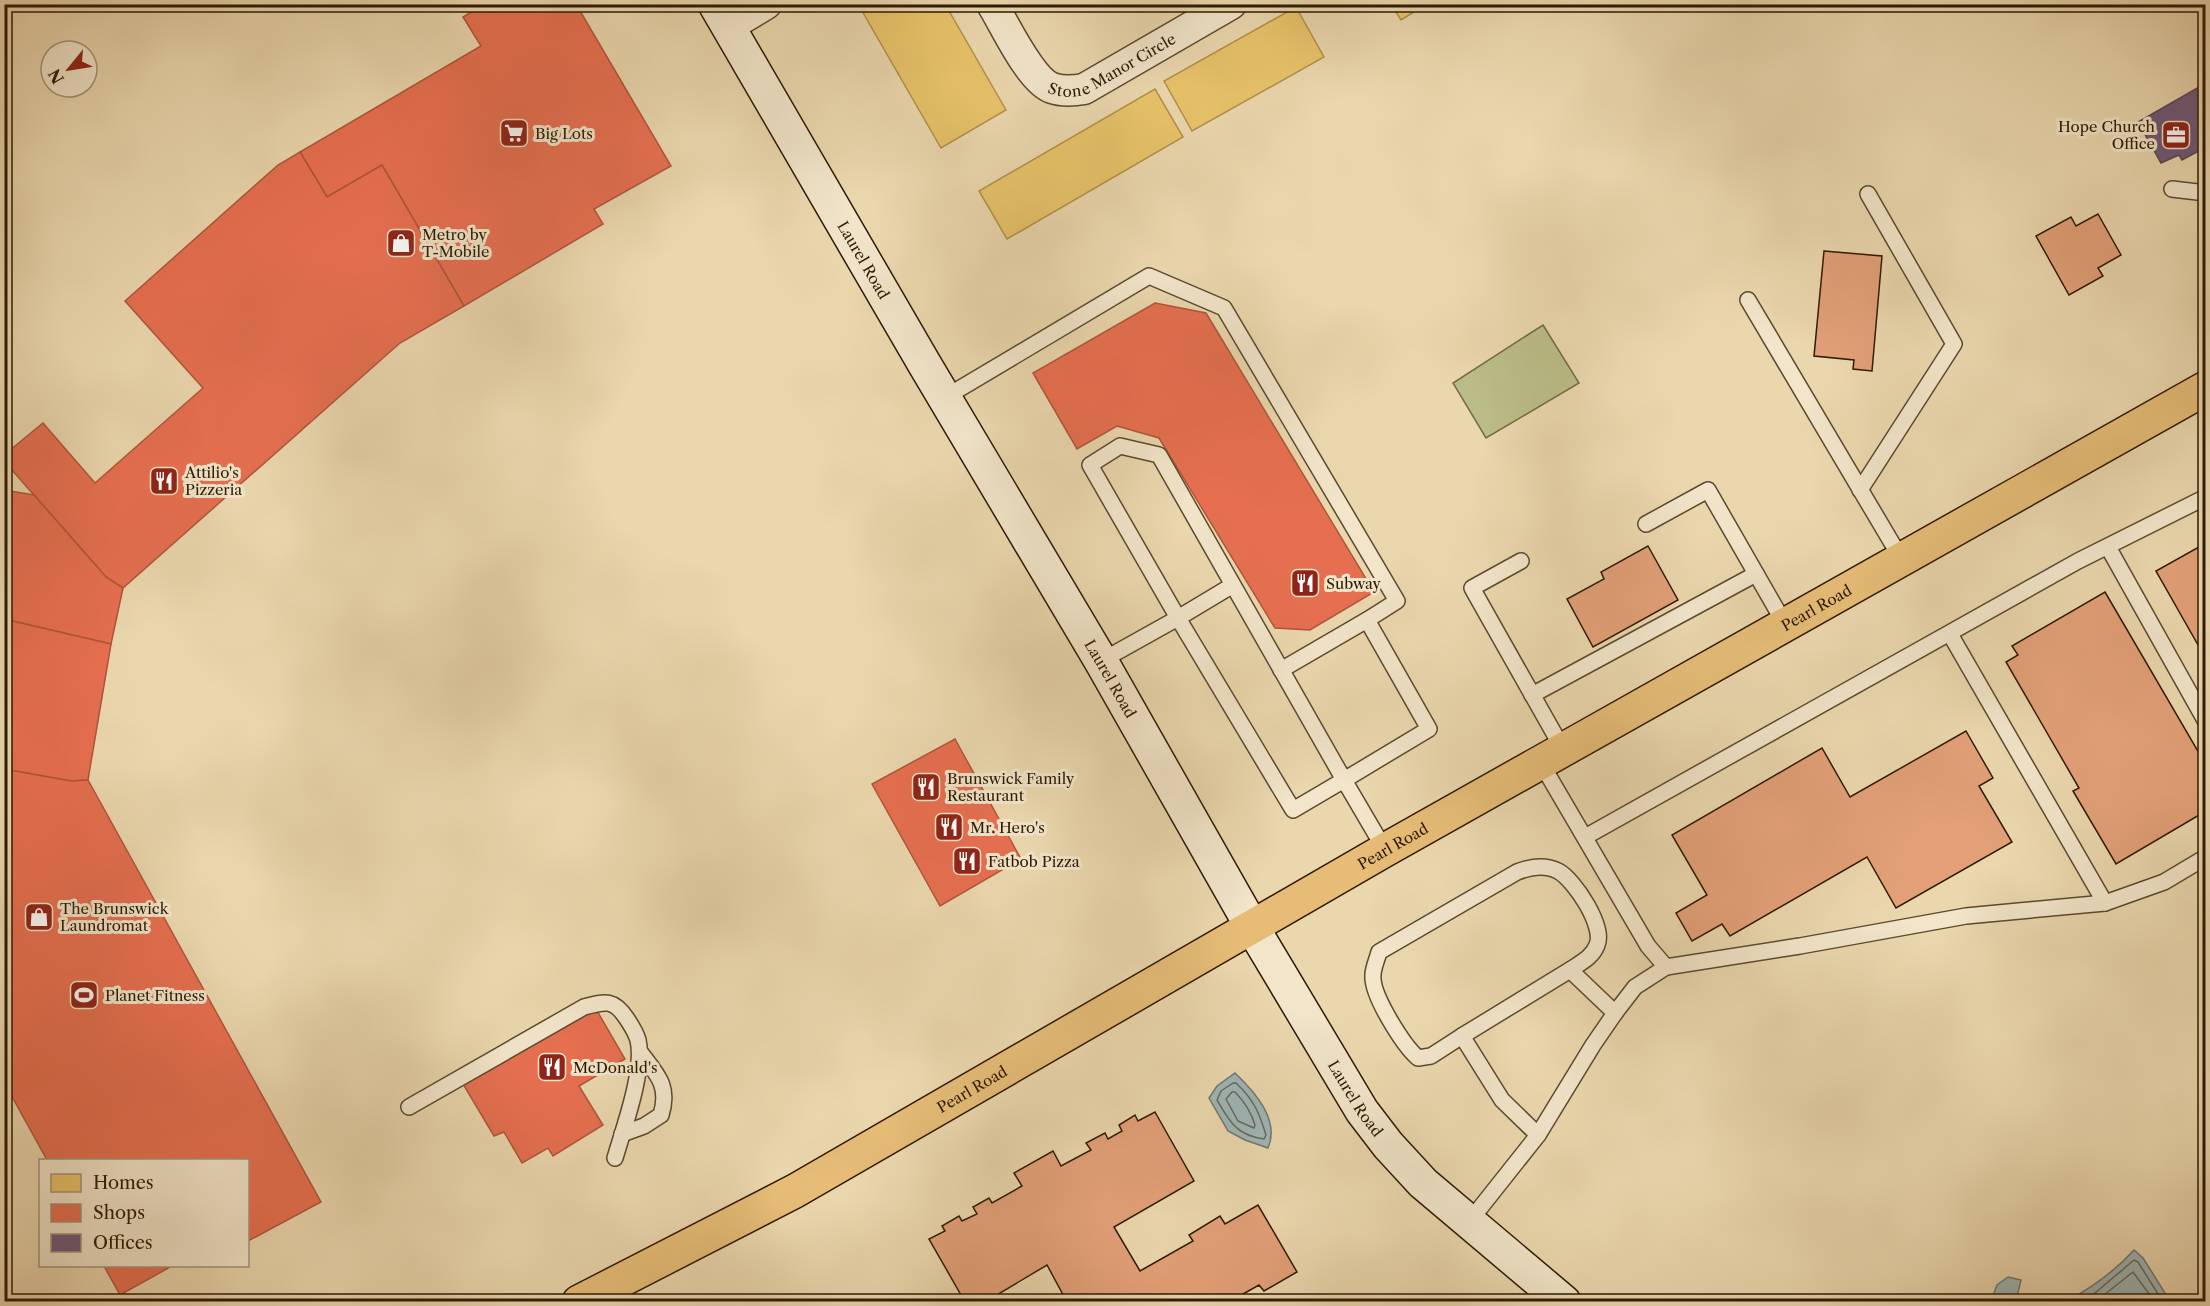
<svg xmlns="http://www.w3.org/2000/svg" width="2210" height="1306" font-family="'Libre Caslon Text',serif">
	<rect width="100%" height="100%" fill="#ebd7ae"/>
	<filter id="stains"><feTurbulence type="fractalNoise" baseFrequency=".00333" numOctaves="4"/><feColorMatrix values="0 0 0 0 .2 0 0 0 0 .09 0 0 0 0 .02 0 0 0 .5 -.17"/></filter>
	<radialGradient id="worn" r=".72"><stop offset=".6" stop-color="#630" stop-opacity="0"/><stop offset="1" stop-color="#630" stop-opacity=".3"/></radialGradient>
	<path fill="#bbbd88" stroke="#746c45" stroke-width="1.5" d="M1543,325L1579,383L1486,438L1453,383Z"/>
	<g fill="#9eb6b7" stroke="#71786f" stroke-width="1.5">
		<path d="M1235,1073C1255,1092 1280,1120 1268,1148L1245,1140L1228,1131L1209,1098L1217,1086Z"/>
		<path d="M2134,1250L2143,1258L2170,1301H2067C2093,1287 2115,1271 2134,1250Z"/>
		<path d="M2008,1277L2021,1280L2016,1301H1991L1997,1285Z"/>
	</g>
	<g fill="#e9c46a" stroke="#b1914b" stroke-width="1.5">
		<path d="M858,4H945L1006,110L941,148Z"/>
		<path d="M1391,4H1427L1401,20Z"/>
		<path d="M1296,7L1324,57L1192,131L1164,81Z"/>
		<path d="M1155,89L1183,137L1007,239L979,191Z"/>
	</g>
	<g fill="#e76f51" stroke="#af5639" stroke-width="1.5">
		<path d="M484,4H576L671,166L594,209L603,224L464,306L382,165L327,197L300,152L481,46L463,17Z"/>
		<path d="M300,152L327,197L382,165L464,306L400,343L123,588L106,577L4,461V455L43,423L95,483L203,388L125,301L278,165Z"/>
		<path d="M1155,303L1206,313L1374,592L1310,630L1275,628L1159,438L1117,426L1077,449L1033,373Z"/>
		<path d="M4,490L34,495L106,577L123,588L111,644L4,619Z"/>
		<path d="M4,619L111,644L88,780L71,781L4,769Z"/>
		<path d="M955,739L1021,859L940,906L872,784Z"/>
		<path d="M4,769L71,781L88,780L321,1202L248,1241V1160H47L4,1082Z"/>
		<path d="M596,1009L625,1059L579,1086L603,1125L553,1156L548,1148L522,1163L504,1132L494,1136L463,1084Z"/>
		<path d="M104,1266H172L120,1295Z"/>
	</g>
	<path fill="#6d597a" stroke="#5a4656" stroke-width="1.5" d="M2206,83V147L2182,160L2179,155L2161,163L2138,122Z"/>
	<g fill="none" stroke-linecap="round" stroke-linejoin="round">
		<g stroke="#66685c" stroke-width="1.5">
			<path d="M1233,1083H1236C1254,1100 1259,1112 1266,1135L1264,1139C1236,1135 1230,1122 1217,1100L1221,1091Z"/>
			<path d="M1232,1092H1235C1245,1102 1251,1112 1255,1125L1254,1128L1238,1121L1226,1099Z"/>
			<path d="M2080,1302L2095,1293L2134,1260L2138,1262L2163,1302"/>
			<path d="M2095,1302L2133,1272L2155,1302"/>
		</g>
	</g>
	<g fill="#e3a078" stroke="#2d1a02" stroke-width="1.5">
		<path d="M2098,214L2121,255L2098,268L2103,276L2069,295L2036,236L2071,217L2076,226Z"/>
		<path d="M1824,251L1882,256L1872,371L1853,369L1854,360L1814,356Z"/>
		<path d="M2206,543V659L2156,571Z"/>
		<path d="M1648,546L1678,600L1593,647L1567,599L1604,579L1601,572Z"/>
		<path d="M2105,592L2206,765V811L2116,864L2073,791L2079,788L2006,662L2018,655L2012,646Z"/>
		<path d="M1966,731L1993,778L1979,786L2012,842L1896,908L1867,857L1730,936L1722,924L1692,941L1676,913L1707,895L1672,835L1822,748L1850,797Z"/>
		<path d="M1155,1112L1194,1181L1114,1227L1140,1271L1193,1241L1189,1235L1220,1216L1225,1224L1258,1205L1297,1272L1264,1291L1259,1285L1229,1302H1067L1047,1265L985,1302H965L929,1239L945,1231L942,1226L959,1216L962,1221L977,1214L973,1207L989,1198L992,1203L1022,1186L1014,1173L1053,1151L1061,1166L1091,1150L1086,1143L1105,1133L1108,1139L1122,1131L1119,1125L1135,1115L1138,1121Z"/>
	</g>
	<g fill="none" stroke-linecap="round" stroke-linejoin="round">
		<g stroke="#5c492d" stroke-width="18">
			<g id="lane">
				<path d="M2172,189L2206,193"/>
				<path d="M1748,300L1902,560"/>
				<path d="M944,398L1149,276L1224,308L1397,601L1367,620L1429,729L1344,780L1159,455L1120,446L1090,465L1178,618L1233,585"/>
				<path d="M1860,490L1954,344L1868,194"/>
				<path d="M1646,524L1708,490L1786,626"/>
				<path d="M2108,547L2206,722"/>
				<path d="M1521,561L1472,588L1564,751"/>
				<path d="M1950,634L2105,903"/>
				<path d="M1101,661L1178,618L1293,810L1344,780L1385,850"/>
				<path d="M1281,670L1367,620"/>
				<path d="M1532,695L1756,574"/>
				<path d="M1585,837L2078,561L2200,500L2206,505"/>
				<path d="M1666,967L1800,946L1966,916L2105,903L2164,882L2206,857"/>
				<path d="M1462,1036L1431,1056L1418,1058C1404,1046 1371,995 1373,975C1373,968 1377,960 1379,952L1517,872C1530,867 1544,864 1558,871C1575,880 1605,927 1597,945C1592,958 1580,963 1570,970"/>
				<path d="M409,1107L584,1007C606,1001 614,999 627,1019C631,1025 636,1033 638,1040C645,1070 624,1127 615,1158"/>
				<path d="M622,1134L644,1126L661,1115C670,1086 657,1074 640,1052"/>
				<path d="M1538,1135L1502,1100L1462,1036L1570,970L1615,1013"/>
				<path d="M1469,1222L1538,1135L1593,1045L1615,1013L1635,987L1666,967L1648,946L1541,763"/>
			</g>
		</g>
		<g stroke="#5c492d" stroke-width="33">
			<g id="street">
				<path id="s1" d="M992,4C1005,25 1030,80 1052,88C1063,92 1073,91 1084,89L1231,4"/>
				<path d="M728,27L766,4"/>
			</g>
		</g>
		<g stroke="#2d1a02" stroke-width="36">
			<g id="secondary">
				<path id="s2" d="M715,4L925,365L1101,661L1252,927L1362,1111L1388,1145L1423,1183L1564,1302"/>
			</g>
		</g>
		<g stroke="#2d1a02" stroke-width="36">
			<g id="primary">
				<path id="s3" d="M579,1302L795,1191L1385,850L2206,388"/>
			</g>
		</g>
		<use href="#lane" stroke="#f2e5ca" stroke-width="15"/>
		<use href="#street" stroke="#f2e5ca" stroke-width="30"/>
		<use href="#secondary" stroke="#f2e5ca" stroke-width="33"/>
		<use href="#primary" stroke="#e6bc77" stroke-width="33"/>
	</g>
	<defs>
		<g id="supermarket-square" transform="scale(1.5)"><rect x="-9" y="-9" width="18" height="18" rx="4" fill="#8f2418" stroke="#f2e5ca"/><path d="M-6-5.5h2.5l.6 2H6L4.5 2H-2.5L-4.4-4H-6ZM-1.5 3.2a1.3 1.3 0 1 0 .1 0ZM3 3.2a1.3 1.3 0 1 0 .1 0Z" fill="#fff"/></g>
		<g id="office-square" transform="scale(1.5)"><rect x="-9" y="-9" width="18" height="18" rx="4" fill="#8f2418" stroke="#f2e5ca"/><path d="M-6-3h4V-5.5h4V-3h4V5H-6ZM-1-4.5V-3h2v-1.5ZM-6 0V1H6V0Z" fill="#fff"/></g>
		<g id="shop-square" transform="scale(1.5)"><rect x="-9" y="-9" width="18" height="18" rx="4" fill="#8f2418" stroke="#f2e5ca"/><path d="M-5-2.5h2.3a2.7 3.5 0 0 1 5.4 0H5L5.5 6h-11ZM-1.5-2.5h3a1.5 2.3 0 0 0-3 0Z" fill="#fff"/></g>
		<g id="restaurant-square" transform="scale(1.5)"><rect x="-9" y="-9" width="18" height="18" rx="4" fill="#8f2418" stroke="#f2e5ca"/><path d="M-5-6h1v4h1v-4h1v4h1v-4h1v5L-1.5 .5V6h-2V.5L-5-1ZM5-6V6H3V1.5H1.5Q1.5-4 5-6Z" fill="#fff"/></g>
		<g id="stadium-square" transform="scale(1.5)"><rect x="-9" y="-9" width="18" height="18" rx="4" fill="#8f2418" stroke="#f2e5ca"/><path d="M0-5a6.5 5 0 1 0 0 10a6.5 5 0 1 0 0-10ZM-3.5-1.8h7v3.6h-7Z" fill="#fff"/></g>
	</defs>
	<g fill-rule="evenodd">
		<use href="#supermarket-square" x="514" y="133"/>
		<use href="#office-square" x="2176" y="135"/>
		<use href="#shop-square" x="401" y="243"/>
		<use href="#restaurant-square" x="164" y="481"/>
		<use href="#restaurant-square" x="1305" y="583"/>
		<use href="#restaurant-square" x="926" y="787"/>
		<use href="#restaurant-square" x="949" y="827"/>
		<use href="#restaurant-square" x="967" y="861"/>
		<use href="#shop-square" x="39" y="917"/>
		<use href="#stadium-square" x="84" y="995"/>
		<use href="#restaurant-square" x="552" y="1067"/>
	</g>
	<g text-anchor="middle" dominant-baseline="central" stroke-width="6" stroke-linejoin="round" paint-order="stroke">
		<g font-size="15" fill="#2d1a02" stroke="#f2e5ca">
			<text stroke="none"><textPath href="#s1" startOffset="171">Stone Manor Circle</textPath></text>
			<text stroke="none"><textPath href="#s2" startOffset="296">Laurel Road</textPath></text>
			<text stroke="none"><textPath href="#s3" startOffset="1419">Pearl Road</textPath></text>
			<text stroke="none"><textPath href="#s2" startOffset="782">Laurel Road</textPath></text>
			<text stroke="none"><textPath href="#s3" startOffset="933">Pearl Road</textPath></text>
			<text stroke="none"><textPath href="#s3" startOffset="447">Pearl Road</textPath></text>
			<text stroke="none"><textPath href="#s2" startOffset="1268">Laurel Road</textPath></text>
		</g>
		<g font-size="15" fill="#2d1a02" stroke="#f2e5ca" text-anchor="start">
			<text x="2155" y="126" text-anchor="end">Hope Church<tspan x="2155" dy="17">Office</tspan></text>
			<text x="535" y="133">Big Lots</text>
			<text x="422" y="234">Metro by<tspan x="422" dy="17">T-Mobile</tspan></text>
			<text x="185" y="472">Attilio's<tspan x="185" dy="17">Pizzeria</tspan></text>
			<text x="1326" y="583">Subway</text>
			<text x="947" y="778">Brunswick Family<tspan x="947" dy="17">Restaurant</tspan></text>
			<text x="970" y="827">Mr. Hero's</text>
			<text x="988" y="861">Fatbob Pizza</text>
			<text x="60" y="908">The Brunswick<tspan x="60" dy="17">Laundromat</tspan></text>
			<text x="105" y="995">Planet Fitness</text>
			<text x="573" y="1067">McDonald's</text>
		</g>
	</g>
	<rect width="2210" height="1306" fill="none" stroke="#ebd7ae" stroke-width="24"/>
	<rect x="6" y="6" width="2198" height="1294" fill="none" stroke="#2d1a02" stroke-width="3"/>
	<rect x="12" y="12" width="2186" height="1282" fill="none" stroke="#2d1a02" stroke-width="1.5"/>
	<rect x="39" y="1159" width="210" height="108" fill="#f2e5ca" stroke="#a3947a" stroke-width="1.5"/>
	<rect x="51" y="1174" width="30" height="18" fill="#e9c46a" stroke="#a3947a" stroke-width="1.5"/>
	<text x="93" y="1189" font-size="18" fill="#2d1a02">Homes</text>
	<rect x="51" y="1204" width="30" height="18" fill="#e76f51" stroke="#a3947a" stroke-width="1.5"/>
	<text x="93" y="1219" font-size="18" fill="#2d1a02">Shops</text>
	<rect x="51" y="1234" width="30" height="18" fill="#6d597a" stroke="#a3947a" stroke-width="1.5"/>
	<text x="93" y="1249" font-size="18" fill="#2d1a02">Offices</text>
	<g transform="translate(69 69) rotate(240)"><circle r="28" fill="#f2e5ca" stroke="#a3947a" stroke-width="1.5"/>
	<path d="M0-4.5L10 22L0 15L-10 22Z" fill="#8f2418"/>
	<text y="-9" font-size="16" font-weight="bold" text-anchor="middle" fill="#2d1a02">N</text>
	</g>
	<rect width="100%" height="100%" filter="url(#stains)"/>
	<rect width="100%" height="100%" fill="url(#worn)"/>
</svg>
